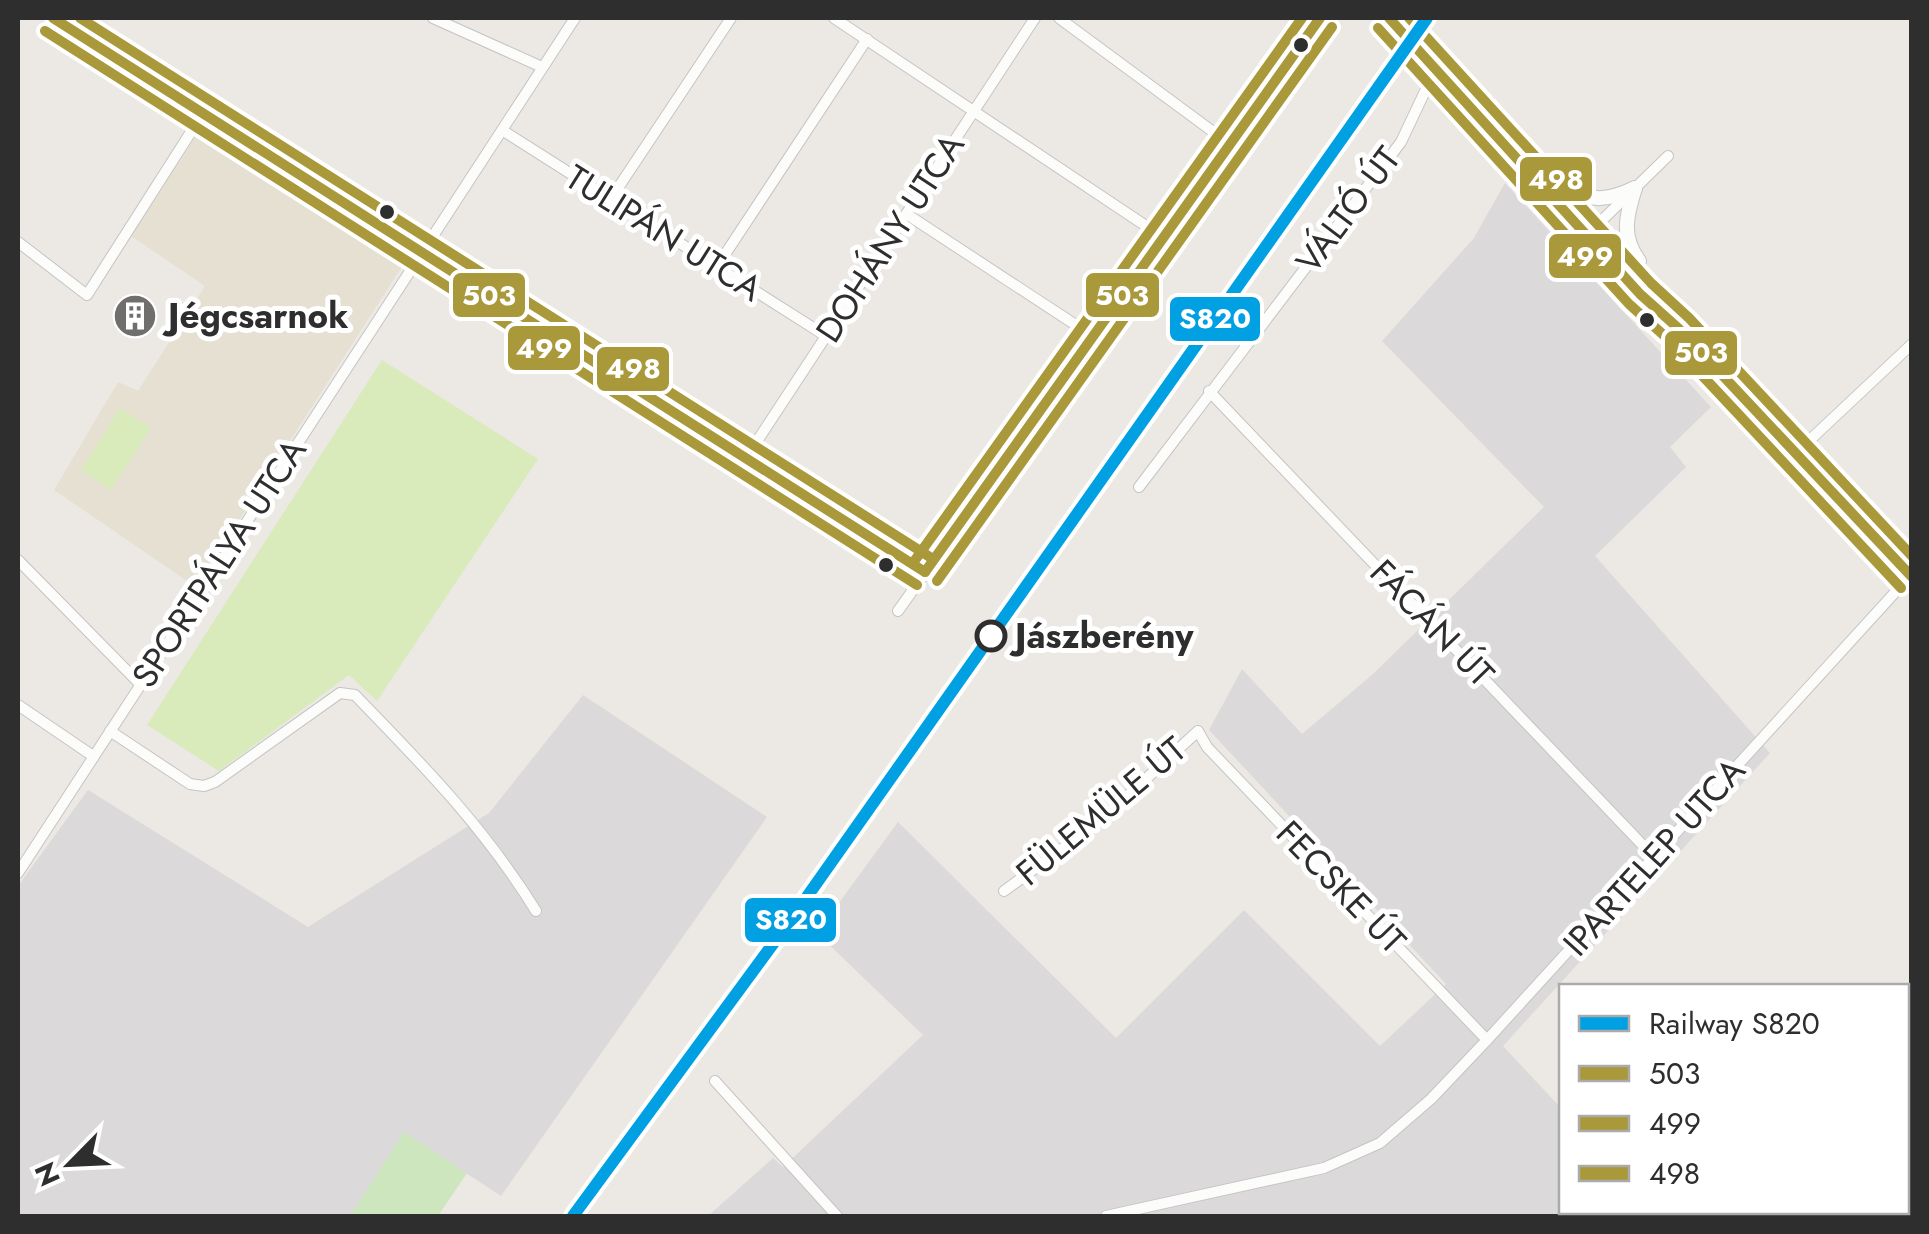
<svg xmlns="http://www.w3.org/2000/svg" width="1929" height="1234" font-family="Jost,sans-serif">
	<rect width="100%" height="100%" fill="#ece8e4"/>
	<g fill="#dcd9db">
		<path d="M1505,183L1711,407L1670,447L1686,467L1595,556L1770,753L1503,1046L1561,1108L1562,1212H1661L1666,1216H708L773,1158L783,1167L923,1035L817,933L898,822L1116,1038L1244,910L1380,1046L1446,984L1209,730L1242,669L1302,734L1373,674L1544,507L1382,341L1474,238Z"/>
		<path d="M583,695L767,817L501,1196L405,1133L350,1216H18V886L88,790L308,927L489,813Z"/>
	</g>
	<path fill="#e6e0d3" d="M202,127L405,262L196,587L54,490L118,382L138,391L205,286L131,236Z"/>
	<path fill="#cee6be" d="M404,1132L467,1173L438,1216H350Z"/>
	<g fill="#d9eabb">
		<path d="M382,360L538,459L377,701L349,675L219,771L147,725Z"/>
		<path d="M120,408L151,428L111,490L81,470Z"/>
	</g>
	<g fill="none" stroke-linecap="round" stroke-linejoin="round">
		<g stroke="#c5c4c5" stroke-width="12">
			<g id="minor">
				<path d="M433,18L542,67"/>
				<path d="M834,18L1164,238"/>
				<path d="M1059,18L1231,145"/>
				<path d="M502,130L826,336"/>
				<path d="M610,200L731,18"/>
				<path d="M908,215L1094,337"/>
				<path d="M1594,228L1668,156"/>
				<path d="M18,242L87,295L203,113"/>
				<path d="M718,265L867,39"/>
				<path d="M1209,391L1654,857"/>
				<path d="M1796,453L1912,344"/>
				<path d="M746,458L1035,18"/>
				<path d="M1139,487L1401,142L1436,68"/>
				<path d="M18,560L139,683"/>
				<path d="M898,611L1320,18"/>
				<path d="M18,705L93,756"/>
				<path d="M110,731L190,784L204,786L215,782L340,693L355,695C423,765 484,827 536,911"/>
				<path d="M18,873L575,18"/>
				<path d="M1004,891L1100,821L1198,731L1207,747L1487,1040"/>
				<path d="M715,1081L837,1216"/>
				<path d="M1106,1216L1324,1168L1380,1143L1431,1099L1487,1040L1910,576"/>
			</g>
		</g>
		<g stroke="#c5c4c5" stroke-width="16">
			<g id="tertiary">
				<path d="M53,18L925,572"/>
				<path d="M1389,18L1640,294L1678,328L1912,578"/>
				<path d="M1408,18L1702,340"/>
				<path d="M1567,185C1589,204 1610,200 1635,188"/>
				<path d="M1635,188C1626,216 1621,237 1639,261"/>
			</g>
		</g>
		<use href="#minor" stroke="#fcfcfb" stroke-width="10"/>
		<use href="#tertiary" stroke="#fcfcfb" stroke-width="14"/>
		<g stroke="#fff" stroke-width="18">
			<g id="bus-1">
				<path d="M53,18L925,572"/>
				<path d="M1389,18L1640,294L1678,328L1912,577"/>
				<path d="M925,572L1320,18"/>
			</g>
		</g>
		<g stroke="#fff" stroke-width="18">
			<g id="bus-2">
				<path d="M1378,28L1629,304L1668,339L1901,588"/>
				<path d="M45,31L917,585"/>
				<path d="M937,581L1332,27"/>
			</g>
		</g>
		<g stroke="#fff" stroke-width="18">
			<g id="bus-3">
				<path d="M80,18L933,559"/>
				<path d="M1409,18L1651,283L1689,318L1912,556"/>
				<path d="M913,563L1302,18"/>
			</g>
		</g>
		<use href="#bus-1" stroke="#a9993b" stroke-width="10"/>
		<use href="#bus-2" stroke="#a9993b" stroke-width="10"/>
		<use href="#bus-3" stroke="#a9993b" stroke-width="10"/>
		<g stroke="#fff" stroke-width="20">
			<path id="rail-1" d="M573,1216L792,918L1427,18"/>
		</g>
		<use href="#rail-1" stroke="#00a0e3" stroke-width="12"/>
	</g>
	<defs>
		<g id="building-disc" transform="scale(2.25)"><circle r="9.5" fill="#706f6e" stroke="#fff"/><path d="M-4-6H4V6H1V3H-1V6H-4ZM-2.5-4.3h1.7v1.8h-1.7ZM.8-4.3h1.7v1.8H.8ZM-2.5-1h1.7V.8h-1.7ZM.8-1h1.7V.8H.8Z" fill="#fff"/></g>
	</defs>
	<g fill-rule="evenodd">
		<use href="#building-disc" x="135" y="316"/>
	</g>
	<g fill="#2e2e2e" stroke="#fff" stroke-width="4">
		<circle cx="1301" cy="45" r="9"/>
		<circle cx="387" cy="212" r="9"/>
		<circle cx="1647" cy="320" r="9"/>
		<circle cx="886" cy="565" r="9"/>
	</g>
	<circle fill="#fff" stroke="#2e2e2e" stroke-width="5" cx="991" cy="636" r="14"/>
	<g text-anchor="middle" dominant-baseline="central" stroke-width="10" stroke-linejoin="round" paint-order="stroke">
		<g font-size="35" fill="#2e2e2e" stroke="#fff">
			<text transform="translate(1348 210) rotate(-53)">VÁLTÓ ÚT</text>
			<text transform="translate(664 233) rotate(32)">TULIPÁN UTCA</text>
			<text transform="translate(890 238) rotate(-57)">DOHÁNY UTCA</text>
			<text transform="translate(219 563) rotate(-57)">SPORTPÁLYA UTCA</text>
			<text transform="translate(1432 623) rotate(46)">FÁCÁN ÚT</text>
			<text transform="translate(1101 811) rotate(-40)">FÜLEMÜLE ÚT</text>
			<text transform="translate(1654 857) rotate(-48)">IPARTELEP UTCA</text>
			<text transform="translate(1341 887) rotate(46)">FECSKE ÚT</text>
		</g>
		<g font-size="35" font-weight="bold" fill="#2e2e2e" stroke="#fff" text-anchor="start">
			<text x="168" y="316">Jégcsarnok</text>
		</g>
		<g font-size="35" font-weight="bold" fill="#2e2e2e" stroke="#fff" text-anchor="start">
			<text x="1015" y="636">Jászberény</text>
		</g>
	</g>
	<g stroke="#fff" stroke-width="4">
		<rect x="1518" y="155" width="76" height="48" rx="10" fill="#a9993b"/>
		<rect x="1547" y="232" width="76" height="48" rx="10" fill="#a9993b"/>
		<rect x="1084" y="271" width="77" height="48" rx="10" fill="#a9993b"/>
		<rect x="451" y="271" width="76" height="48" rx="10" fill="#a9993b"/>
		<rect x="1168" y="295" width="94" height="48" rx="10" fill="#00a0e3"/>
		<rect x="506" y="324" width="76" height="48" rx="10" fill="#a9993b"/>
		<rect x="1663" y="329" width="76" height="48" rx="10" fill="#a9993b"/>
		<rect x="595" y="345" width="76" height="48" rx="10" fill="#a9993b"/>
		<rect x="743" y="896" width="95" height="48" rx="10" fill="#00a0e3"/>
	</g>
	<g font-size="28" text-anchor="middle" font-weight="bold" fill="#fff">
		<text x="1556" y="189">498</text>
		<text x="1585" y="266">499</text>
		<text x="1122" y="305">503</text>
		<text x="489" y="305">503</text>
		<text x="1215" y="328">S820</text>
		<text x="544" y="358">499</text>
		<text x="1701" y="362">503</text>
		<text x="633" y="378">498</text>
		<text x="791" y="929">S820</text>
	</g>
	<rect width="1929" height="1234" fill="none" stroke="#2e2e2e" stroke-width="40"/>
	<rect x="1559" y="984" width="350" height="230" fill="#ffffff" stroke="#ababab" stroke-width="2.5"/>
	<rect x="1579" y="1016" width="50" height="15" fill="#00a0e3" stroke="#ababab" stroke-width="2.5"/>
	<text x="1649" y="1034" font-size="30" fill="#2e2e2e">Railway S820</text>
	<rect x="1579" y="1066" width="50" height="15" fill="#a9993b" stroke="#ababab" stroke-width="2.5"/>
	<text x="1649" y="1084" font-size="30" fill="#2e2e2e">503</text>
	<rect x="1579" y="1116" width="50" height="15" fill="#a9993b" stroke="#ababab" stroke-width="2.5"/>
	<text x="1649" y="1134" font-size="30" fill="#2e2e2e">499</text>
	<rect x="1579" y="1166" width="50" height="15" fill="#a9993b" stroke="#ababab" stroke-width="2.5"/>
	<text x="1649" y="1184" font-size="30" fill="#2e2e2e">498</text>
	<g transform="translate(70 1164) rotate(246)" stroke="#ffffff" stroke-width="8" paint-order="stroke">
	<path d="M0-8L18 38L0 25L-18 38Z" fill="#2e2e2e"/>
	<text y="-15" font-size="28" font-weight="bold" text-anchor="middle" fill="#2e2e2e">N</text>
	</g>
</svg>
